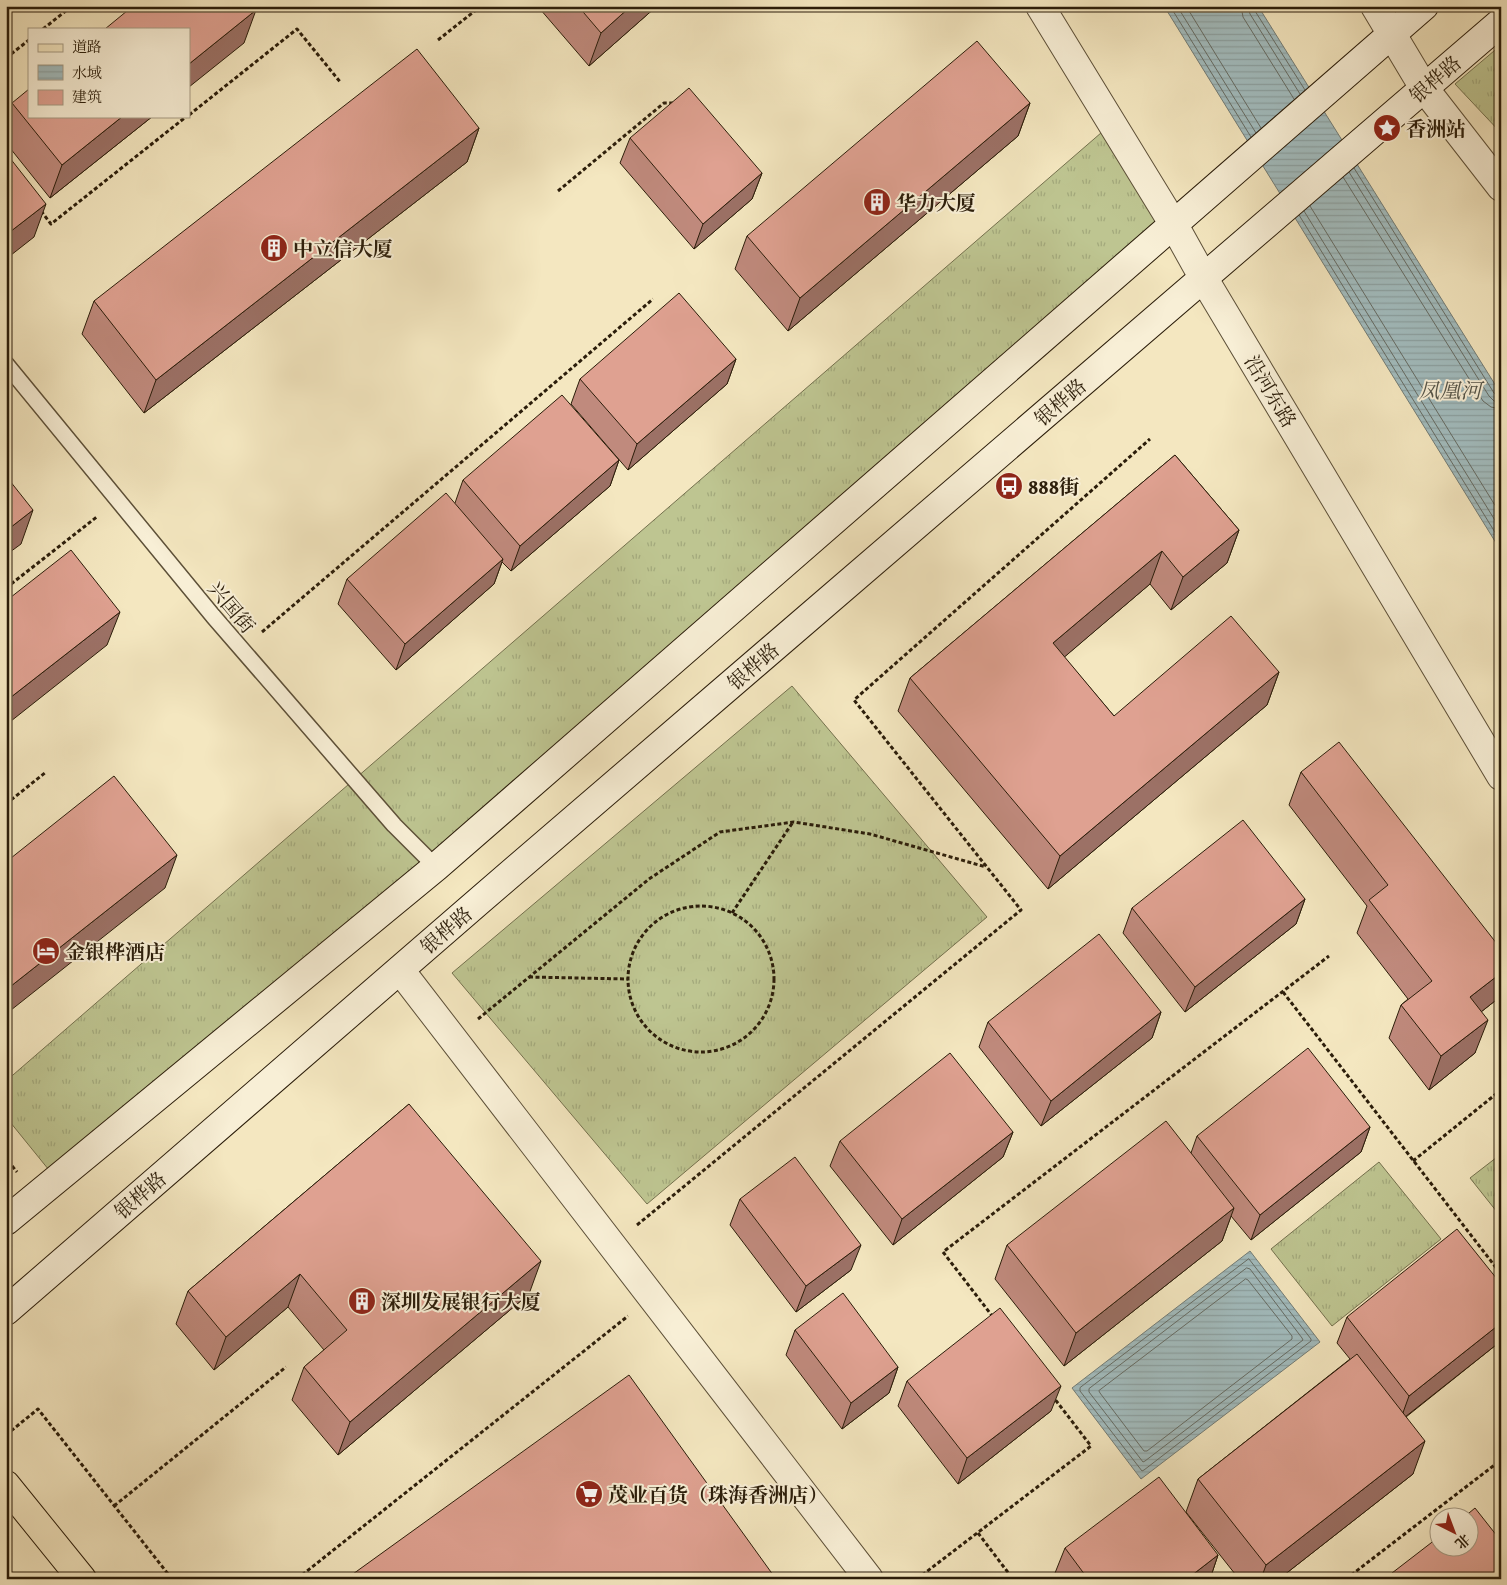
<svg xmlns="http://www.w3.org/2000/svg" width="1507" height="1585" font-family="'Gentium Book Plus','Noto Serif SC',serif">
	<defs>
		<pattern id="grass-tufts" width="24" height="20" patternUnits="userSpaceOnUse" patternTransform="scale(1.25)"><rect width="24" height="20" fill="#bec591"/><path d="M3 7l-1-3M5 7V3M7 7l1-3M15 17l-1-3M17 17v-4M19 17l1-3" fill="none" stroke="#a3a97c"/></pattern>
		<pattern id="water-rules" width="6" height="5" patternUnits="userSpaceOnUse" patternTransform="scale(1.25)"><rect width="6" height="5" fill="#a2bcbe"/><path d="M0 2.5h6" fill="none" stroke="#8ca1a2"/></pattern>
	</defs>
	<rect width="100%" height="100%" fill="#f4e7c0"/>
	<filter id="stains"><feTurbulence type="fractalNoise" baseFrequency=".004" numOctaves="4"/><feColorMatrix values="0 0 0 0 .2 0 0 0 0 .09 0 0 0 0 .02 0 0 0 .5 -.17"/></filter>
	<radialGradient id="worn" r=".72"><stop offset=".6" stop-color="#630" stop-opacity="0"/><stop offset="1" stop-color="#630" stop-opacity=".3"/></radialGradient>
	<g fill="url(#grass-tufts)" stroke="#74714e">
		<path d="M1501,45V133L1455,84Z"/>
		<path d="M1109,126L1169,223L436,865L53,1175L6,1117V1081Z"/>
		<path d="M792,686L987,917L647,1204L452,973Z"/>
		<path d="M1501,1154V1217L1470,1178Z"/>
		<path d="M1379,1162L1441,1239L1332,1326L1271,1249Z"/>
	</g>
	<g fill="url(#water-rules)" stroke="#727c76">
		<path d="M1164,6H1258L1501,394V551Z"/>
		<path d="M1250,1251L1320,1342L1141,1479L1072,1388Z"/>
	</g>
	<g fill="none" stroke-linecap="round" stroke-linejoin="round">
		<g stroke="#666c64" stroke-width="1">
			<path d="M1170,6L1251,137"/>
			<path d="M1177,6L1256,133"/>
			<path d="M1186,6L1261,128"/>
			<path d="M1241,6L1243,17L1294,99"/>
			<path d="M1248,6L1250,14L1300,94"/>
			<path d="M1255,6V11L1305,90"/>
			<path d="M1354,168L1494,393L1497,395L1501,396"/>
			<path d="M1349,172L1489,396L1494,401L1501,402"/>
			<path d="M1343,177L1483,401L1491,407L1501,409"/>
			<path d="M1310,206L1501,515"/>
			<path d="M1304,211L1501,530"/>
			<path d="M1299,215L1501,542"/>
			<path d="M1249,1259L1311,1339V1341L1144,1470L1142,1471L1080,1391V1388Z"/>
			<path d="M1247,1268L1250,1269L1302,1338L1303,1340L1145,1461L1143,1462L1089,1392V1389Z"/>
			<path d="M1246,1279L1248,1280L1292,1336V1339L1147,1451H1144L1100,1393L1099,1391Z"/>
		</g>
		<g stroke="#5d5038" stroke-width="18">
			<path id="lane" d="M6,364L213,616L394,825L436,867"/>
		</g>
		<g stroke="#5d5038" stroke-width="30">
			<g id="street">
				<path d="M1040,6L1174,225L1204,279L1501,776"/>
				<path d="M1375,6L1424,88L1501,187"/>
				<path d="M400,970L869,1579"/>
			</g>
		</g>
		<g stroke="#2b1d0a" stroke-width="30">
			<g id="secondary">
				<path d="M6,1221L436,867L1424,6"/>
				<path d="M6,1311L479,901L1501,22"/>
			</g>
		</g>
		<g stroke="#2b1d0a" stroke-width="30">
			<path id="primary" d="M6,1485L82,1579"/>
		</g>
		<g stroke="#2b1d0a" stroke-width="3" stroke-dasharray="4 2.5" stroke-linecap="butt">
			<path d="M43,29L72,6"/>
			<path d="M438,40L481,6"/>
			<path d="M6,58L29,40"/>
			<path d="M189,115L297,29L341,83"/>
			<path d="M558,191L664,103H673"/>
			<path d="M41,211L51,224L187,116"/>
			<path d="M6,588L98,516"/>
			<path d="M262,632L653,299"/>
			<path d="M6,804L46,772"/>
			<circle cx="701" cy="979" r="73"/>
			<path d="M732,913L793,822"/>
			<path d="M529,977L628,979"/>
			<path d="M1283,992L1501,1274"/>
			<path d="M478,1019L649,879L720,832L794,822L870,834L986,867"/>
			<path d="M8,1161L17,1172"/>
			<path d="M1413,1161L1501,1090"/>
			<path d="M637,1225L1021,910L854,700L1150,439"/>
			<path d="M993,1317L943,1252L1329,956"/>
			<path d="M6,1435L38,1409L172,1579"/>
			<path d="M114,1506L286,1367"/>
			<path d="M978,1533L1013,1579"/>
			<path d="M297,1579L628,1316"/>
			<path d="M917,1579L1091,1446L1054,1398"/>
			<path d="M1346,1579L1501,1460"/>
		</g>
		<use href="#lane" stroke="#f8efd6" stroke-width="15"/>
		<use href="#street" stroke="#f8efd6" stroke-width="28"/>
		<use href="#secondary" stroke="#f8efd6" stroke-width="28"/>
		<use href="#primary" stroke="#f4e7c0" stroke-width="28"/>
	</g>
	<g fill="#c08a7d" stroke="#2b1d0a">
		<path d="M541,6H657L589,66L540,9Z"/>
		<path d="M12,103L29,116H153L50,198L6,143V119Z"/>
		<path d="M1030,103L1018,136L788,331L735,269L747,236Z"/>
		<path d="M479,128L467,162L144,413L82,334L94,301Z"/>
		<path d="M630,138L762,173L752,199L694,249L620,163Z"/>
		<path d="M736,359L727,384L628,470L571,404L580,379Z"/>
		<path d="M1175,455L1239,530L1227,563L1171,610L1150,584L1064,657L1114,716L1279,672L1267,705L1048,889L898,711L910,678Z"/>
		<path d="M619,460L610,486L511,571L502,562L494,584L396,670L338,604L347,579L455,503L463,480Z"/>
		<path d="M1301,772L1500,997L1481,1012L1475,1053L1429,1090L1389,1038L1401,1005L1408,999L1357,933L1367,906L1289,805Z"/>
		<path d="M1305,899L1296,924L1185,1012L1123,933L1132,908Z"/>
		<path d="M1161,1012L1152,1038L1041,1126L979,1047L988,1022Z"/>
		<path d="M409,1104L529,1294L338,1455L292,1400L304,1367L324,1350L288,1307L214,1370L176,1324L188,1291Z"/>
		<path d="M1370,1127L1361,1152L1251,1240L1231,1216L1222,1241L1064,1366L995,1279L1007,1245L1191,1153L1197,1136Z"/>
		<path d="M1013,1132L1003,1157L893,1245L830,1166L840,1141Z"/>
		<path d="M740,1199L851,1270L796,1312L730,1225Z"/>
		<path d="M1347,1317L1501,1341L1406,1417L1413,1474L1279,1579H1239L1186,1512L1198,1479L1350,1359L1337,1343Z"/>
		<path d="M795,1330L898,1367L889,1393L842,1429L786,1355Z"/>
		<path d="M907,1381L1051,1411L958,1484L898,1406Z"/>
		<path d="M1501,1501V1514L1498,1510Z"/>
		<path d="M1065,1548L1218,1555L1210,1579H1059L1055,1573Z"/>
		<path d="M1392,1573L1501,1579H1390Z"/>
	</g>
	<g fill="#9c7166" stroke="#2b1d0a">
		<path d="M631,6H657L589,66L601,33Z"/>
		<path d="M256,10L244,43L189,87V64Z"/>
		<path d="M1030,103L1018,136L788,331L800,298Z"/>
		<path d="M123,116H153L50,198L62,165Z"/>
		<path d="M479,128L467,162L144,413L156,380Z"/>
		<path d="M762,173L752,199L694,249L703,224Z"/>
		<path d="M46,204L34,237L6,259V235Z"/>
		<path d="M736,359L727,384L628,470L637,444Z"/>
		<path d="M619,460L610,486L511,571L520,546Z"/>
		<path d="M33,510L21,544L6,555V531Z"/>
		<path d="M1239,530L1227,563L1171,610L1183,577Z"/>
		<path d="M1162,551L1150,584L1041,677L1053,643Z"/>
		<path d="M503,559L494,584L396,670L405,644Z"/>
		<path d="M120,612L107,645L6,725V701Z"/>
		<path d="M1279,672L1267,705L1048,889L1060,856Z"/>
		<path d="M177,855L165,888L6,1014V990Z"/>
		<path d="M1305,899L1296,924L1185,1012L1195,987Z"/>
		<path d="M1501,973L1500,997L1458,1030L1470,997Z"/>
		<path d="M1161,1012L1152,1038L1041,1126L1051,1101Z"/>
		<path d="M1488,1020L1475,1053L1429,1090L1441,1056Z"/>
		<path d="M1370,1127L1361,1152L1251,1240L1260,1215Z"/>
		<path d="M1013,1132L1003,1157L893,1245L902,1219Z"/>
		<path d="M1234,1208L1222,1241L1064,1366L1076,1333Z"/>
		<path d="M861,1245L851,1270L796,1312L806,1286Z"/>
		<path d="M541,1261L529,1294L338,1455L350,1422Z"/>
		<path d="M300,1274L288,1307L214,1370L226,1337Z"/>
		<path d="M1501,1323V1341L1400,1421L1409,1396Z"/>
		<path d="M898,1367L889,1393L842,1429L851,1403Z"/>
		<path d="M1061,1386L1051,1411L958,1484L967,1458Z"/>
		<path d="M1425,1441L1413,1474L1279,1579H1261L1266,1565Z"/>
		<path d="M1218,1555L1210,1579H1187Z"/>
	</g>
	<g fill="#dfa191" stroke="#2b1d0a">
		<path d="M133,6H254L256,10L189,64V29H105Z"/>
		<path d="M578,6H631L601,33Z"/>
		<path d="M977,41L1030,103L800,298L747,236Z"/>
		<path d="M417,49L479,128L156,380L94,301Z"/>
		<path d="M689,88L762,173L703,224L630,138Z"/>
		<path d="M29,89V116H123L62,165L12,103Z"/>
		<path d="M6,153L46,204L6,235Z"/>
		<path d="M679,293L736,359L637,444L580,379Z"/>
		<path d="M562,395L619,460L520,546L463,480Z"/>
		<path d="M1175,455L1239,530L1183,577L1162,551L1053,643L1114,716L1231,616L1279,672L1060,856L910,678Z"/>
		<path d="M6,476L33,510L6,531Z"/>
		<path d="M446,493L503,559L405,644L347,579Z"/>
		<path d="M71,550L120,612L6,701V601Z"/>
		<path d="M1339,742L1501,949V973L1470,997L1488,1020L1441,1056L1401,1005L1432,981L1369,900L1388,885L1301,772Z"/>
		<path d="M114,776L177,855L6,990V862Z"/>
		<path d="M1243,820L1305,899L1195,987L1132,908Z"/>
		<path d="M1099,934L1161,1012L1051,1101L988,1022Z"/>
		<path d="M1308,1048L1370,1127L1260,1215L1197,1136Z"/>
		<path d="M950,1053L1013,1132L902,1219L840,1141Z"/>
		<path d="M409,1104L541,1261L350,1422L304,1367L347,1330L300,1274L226,1337L188,1291Z"/>
		<path d="M1166,1121L1234,1208L1076,1333L1007,1245Z"/>
		<path d="M795,1157L861,1245L806,1286L740,1199Z"/>
		<path d="M1457,1229L1501,1284V1323L1409,1396L1347,1317Z"/>
		<path d="M843,1293L898,1367L851,1403L795,1330Z"/>
		<path d="M1000,1308L1061,1386L967,1458L907,1381Z"/>
		<path d="M1357,1354L1425,1441L1266,1565L1198,1479Z"/>
		<path d="M629,1375L776,1579H346Z"/>
		<path d="M1159,1477L1218,1555L1187,1579H1088L1065,1548Z"/>
		<path d="M1475,1508L1501,1541V1579H1396L1392,1573L1440,1536V1548H1470V1518H1463Z"/>
	</g>
	<defs>
		<g id="sight-disc" transform="scale(1.4375)"><circle r="9.5" fill="#8f2418" stroke="#f8efd6"/><path d="M0-6L1.8-2.2L6-1.7L2.9 1.2L3.7 5.4L0 3.3L-3.7 5.4L-2.9 1.2L-6-1.7L-1.8-2.2Z" fill="#fff"/></g>
		<g id="building-disc" transform="scale(1.4375)"><circle r="9.5" fill="#8f2418" stroke="#f8efd6"/><path d="M-4-6H4V6H1V3H-1V6H-4ZM-2.5-4.3h1.7v1.8h-1.7ZM.8-4.3h1.7v1.8H.8ZM-2.5-1h1.7V.8h-1.7ZM.8-1h1.7V.8H.8Z" fill="#fff"/></g>
		<g id="bus-disc" transform="scale(1.4375)"><circle r="9.5" fill="#8f2418" stroke="#f8efd6"/><path d="M-5-6H5V4H4V6H2V4H-2V6H-4V4H-5ZM-3.5-4V0h7V-4ZM-3.5 1.2v1.5H-2V1.2ZM2 1.2v1.5H3.5V1.2Z" fill="#fff"/></g>
		<g id="hotel-disc" transform="scale(1.4375)"><circle r="9.5" fill="#8f2418" stroke="#f8efd6"/><path d="M-6-4.5h1.5V1H6V5H4.5V3h-9V5H-6ZM-4 0a1.8 1.8 0 1 1 3.6 0ZM.5 0V-2.5h3Q6-2.5 6 0Z" fill="#fff"/></g>
		<g id="supermarket-disc" transform="scale(1.4375)"><circle r="9.5" fill="#8f2418" stroke="#f8efd6"/><path d="M-6-5.5h2.5l.6 2H6L4.5 2H-2.5L-4.4-4H-6ZM-1.5 3.2a1.3 1.3 0 1 0 .1 0ZM3 3.2a1.3 1.3 0 1 0 .1 0Z" fill="#fff"/></g>
	</defs>
	<g fill-rule="evenodd">
		<use href="#sight-disc" x="1387" y="128"/>
		<use href="#building-disc" x="877" y="202"/>
		<use href="#building-disc" x="274" y="248"/>
		<use href="#bus-disc" x="1009" y="486"/>
		<use href="#hotel-disc" x="46" y="951"/>
		<use href="#building-disc" x="362" y="1301"/>
		<use href="#supermarket-disc" x="589" y="1494"/>
	</g>
	<g text-anchor="middle" dominant-baseline="central" stroke-width="4" stroke-linejoin="round" paint-order="stroke">
		<g font-size="20" fill="#2b1d0a" stroke="#f8efd6">
			<text transform="translate(1435 79) rotate(-41)">银桦路</text>
			<text transform="translate(1271 391) rotate(59)">沿河东路</text>
			<text transform="translate(1060 402) rotate(-41)">银桦路</text>
			<text transform="translate(232 607) rotate(50)">兴国街</text>
			<text transform="translate(753 666) rotate(-41)">银桦路</text>
			<text transform="translate(446 930) rotate(-41)">银桦路</text>
			<text transform="translate(140 1195) rotate(-41)">银桦路</text>
		</g>
		<g font-size="20" font-weight="bold" fill="#2b1d0a" stroke="#f8efd6" text-anchor="start">
			<text x="1406" y="128">香洲站</text>
			<text x="896" y="202">华力大厦</text>
			<text x="293" y="248">中立信大厦</text>
			<text x="1028" y="486">888街</text>
			<text x="65" y="951">金银桦酒店</text>
			<text x="381" y="1301">深圳发展银行大厦</text>
			<text x="608" y="1494">茂业百货（珠海香洲店）</text>
		</g>
		<g font-size="21" font-style="italic" fill="#555549" stroke="#f8efd6">
			<text x="1450" y="390">凤凰河</text>
		</g>
	</g>
	<rect width="1507" height="1585" fill="none" stroke="#f4e7c0" stroke-width="25"/>
	<rect x="8" y="8" width="1492" height="1570" fill="none" stroke="#2b1d0a" stroke-width="2.5"/>
	<rect x="12" y="12" width="1482" height="1560" fill="none" stroke="#2b1d0a"/>
	<rect x="28" y="28" width="162" height="90" fill="#f8efd6" stroke="#a69b84"/>
	<rect x="38" y="44" width="25" height="8" fill="#f4e7c0" stroke="#a69b84"/>
	<text x="72" y="52" font-size="15" fill="#2b1d0a">道路</text>
	<rect x="38" y="65" width="25" height="15" fill="url(#water-rules)" stroke="#a69b84"/>
	<text x="72" y="78" font-size="15" fill="#2b1d0a">水域</text>
	<rect x="38" y="90" width="25" height="15" fill="#dfa191" stroke="#a69b84"/>
	<text x="72" y="102" font-size="15" fill="#2b1d0a">建筑</text>
	<g transform="translate(1454 1532) rotate(138)"><circle r="24" fill="#f8efd6" stroke="#a69b84"/>
	<path d="M0-4L9 19L0 12L-9 19Z" fill="#8f2418"/>
	<text y="-8" font-size="14" font-weight="bold" text-anchor="middle" fill="#2b1d0a">北</text>
	</g>
	<rect width="100%" height="100%" filter="url(#stains)"/>
	<rect width="100%" height="100%" fill="url(#worn)"/>
</svg>
